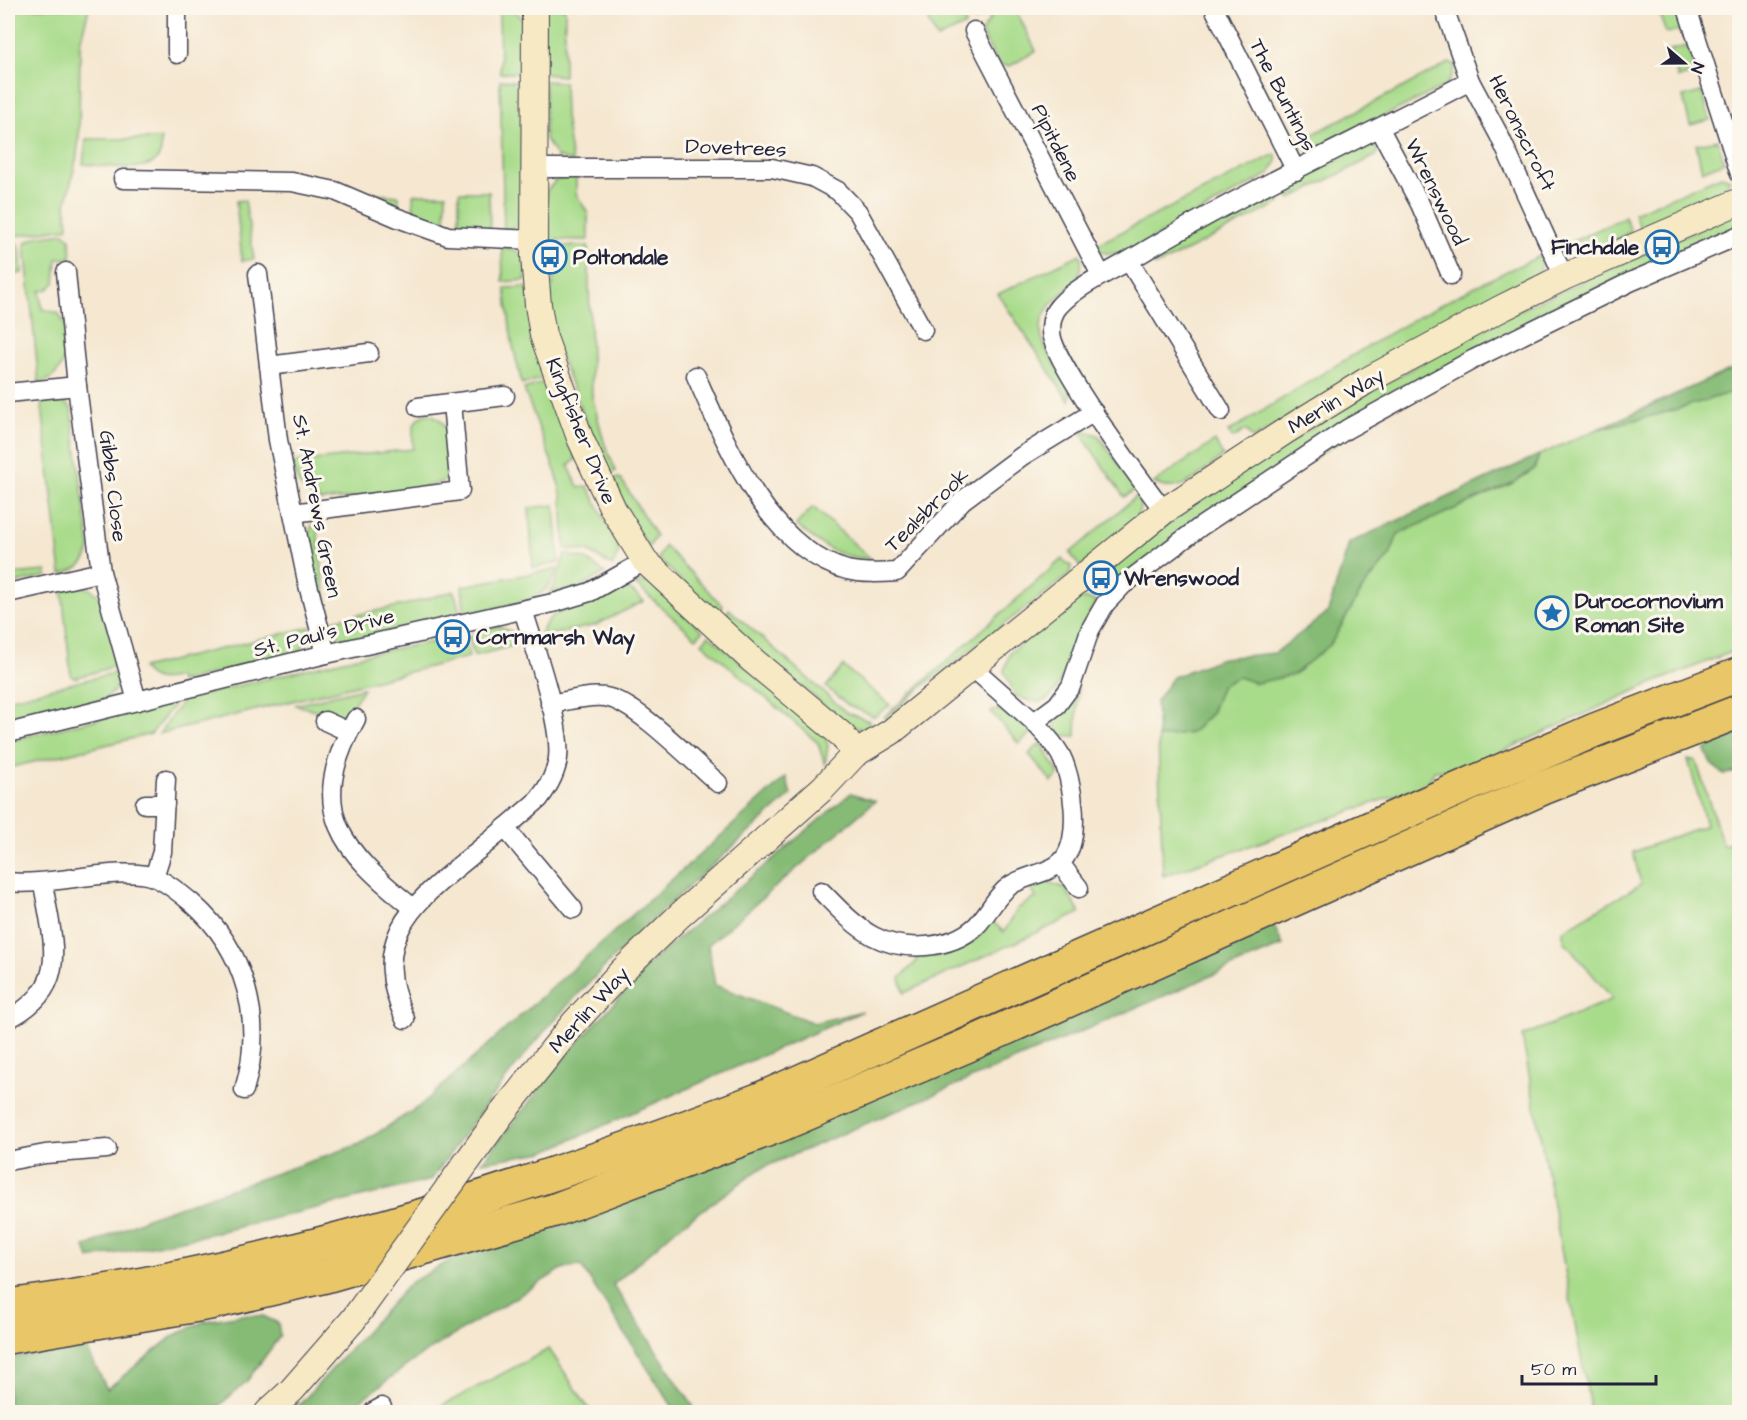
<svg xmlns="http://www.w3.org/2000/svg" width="1747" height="1420" font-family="'Architects Daughter',sans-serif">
	<rect width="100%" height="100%" fill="#fbf7ec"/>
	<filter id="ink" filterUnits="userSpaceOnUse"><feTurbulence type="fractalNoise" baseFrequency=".0167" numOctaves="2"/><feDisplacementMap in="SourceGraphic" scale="12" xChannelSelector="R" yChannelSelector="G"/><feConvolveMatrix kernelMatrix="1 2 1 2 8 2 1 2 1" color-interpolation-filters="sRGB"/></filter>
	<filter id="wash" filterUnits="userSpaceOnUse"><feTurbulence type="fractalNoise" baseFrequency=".008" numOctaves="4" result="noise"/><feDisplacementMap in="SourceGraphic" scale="24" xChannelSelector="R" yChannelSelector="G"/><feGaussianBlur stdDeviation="1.35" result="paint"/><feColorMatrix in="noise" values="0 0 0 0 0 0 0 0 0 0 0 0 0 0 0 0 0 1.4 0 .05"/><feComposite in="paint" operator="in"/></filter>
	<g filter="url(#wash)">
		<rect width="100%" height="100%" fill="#f5e7d0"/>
		<g fill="#a8db8a" stroke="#657e62" stroke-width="1.5">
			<path d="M8,8H89L80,43L79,134L77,156L66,204L68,225L67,228L8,237Z"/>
			<path d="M499,8C535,7 527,49 527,73H500Z"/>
			<path d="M544,8H565L564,76L544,74Z"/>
			<path d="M922,8C940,7 958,6 966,25L937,39Z"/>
			<path d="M970,8H1015L1036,51L1010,66L999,65L981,33L990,19L987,15L974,21Z"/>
			<path d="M1657,8H1677L1684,30L1666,33Z"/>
			<path d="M1688,46L1696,73L1678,78L1670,50Z"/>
			<path d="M1449,63L1456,64L1450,80L1445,86L1314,151L1294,144Z"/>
			<path d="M500,80L527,82L523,217L514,227L504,231Z"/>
			<path d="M545,81L564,82L565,116L572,162L557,157L545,139Z"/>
			<path d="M1702,92L1710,120L1690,125L1683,97Z"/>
			<path d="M86,139H161C161,143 162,150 160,154C153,176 101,165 83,164Z"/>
			<path d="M1718,140L1724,162L1702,171L1696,144Z"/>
			<path d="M1367,145L1378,149L1377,155L1290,199L1284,186Z"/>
			<path d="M1275,154L1277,161L1269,174L1126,254L1104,253L1094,246Z"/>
			<path d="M576,176V194L588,213V240H556L555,246H545L546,192L556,180Z"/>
			<path d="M1721,176L1730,179L1719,198L1641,230L1634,213Z"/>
			<path d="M1274,191L1280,203L1156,266L1155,260L1164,252Z"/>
			<path d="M459,192H489L490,230L459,228Z"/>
			<path d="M370,194L399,196L398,210L369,196Z"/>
			<path d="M413,194H446L445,225L414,217Z"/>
			<path d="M245,200L254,259L242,261L236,201Z"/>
			<path d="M1739,211V228L1600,287L1502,337L1103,594L1095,584L1121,559L1221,483L1386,383L1513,313Z"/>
			<path d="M1625,217L1631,231C1612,242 1585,264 1565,245Z"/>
			<path d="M64,233L70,238L71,258L57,259L55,283L47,290L40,291L42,309L58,313C75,333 68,378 39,383L25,246L26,242L36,237Z"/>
			<path d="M16,242L20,248L22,273L8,275V243Z"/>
			<path d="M502,246L513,249L524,257L526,280L503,282Z"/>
			<path d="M560,246H588L592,396L604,442L616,471L607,475L555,343L546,287L553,286V276H557L556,251L560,250Z"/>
			<path d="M1080,254C1090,289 1046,290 1041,326C1037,351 1078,384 1069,401L998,294Z"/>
			<path d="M1543,255L1541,269L1529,282L1436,329L1253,439L1246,430L1233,438L1228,432C1331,369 1432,302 1543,255Z"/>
			<path d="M527,287L547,377L522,384L512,342L505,288Z"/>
			<path d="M548,381L572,442L576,460L568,465L579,488L588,486L617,544L619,552L612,566L588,551L565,549L562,497L556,473L524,389Z"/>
			<path d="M1739,390V649L1643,687L1464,769L1434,771L1430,780L1417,788L1163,876L1158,738L1191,733L1211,713L1222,685L1238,676L1256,683L1330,645L1363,588L1390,555L1398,534L1515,482L1535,468L1539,455L1598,429L1667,412Z"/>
			<path d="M48,397L62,400L71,408L90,548C87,564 77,570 61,574L41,398Z"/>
			<path d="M427,414C455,418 449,454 450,476C435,493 345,498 319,501V498C301,494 297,482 293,466L296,462L413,449C413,435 410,418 427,414Z"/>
			<path d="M1082,430L1098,435L1137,489L1124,497L1083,437Z"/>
			<path d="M1215,441L1223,456C1203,471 1182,498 1154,483Z"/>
			<path d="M617,478L621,479L656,536L649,547L629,519L614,480Z"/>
			<path d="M1139,494L1140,509L1137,517L1080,567L1070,553Z"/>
			<path d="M555,505L559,562L533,568L529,508Z"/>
			<path d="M813,507L871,559C835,557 823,546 796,525Z"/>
			<path d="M316,521L328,615L324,616C320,596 297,534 316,521Z"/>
			<path d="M665,546L723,606L717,616L658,558Z"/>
			<path d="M565,554L585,559L605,573L578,588L549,593L555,584Z"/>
			<path d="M1062,559L1071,566L1070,574L923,686L886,718L884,717Z"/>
			<path d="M557,569C548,607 499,606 468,613L464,609L462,586Z"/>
			<path d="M47,571V576L12,584L10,574Z"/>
			<path d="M644,582L651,583L703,631L696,638L635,584Z"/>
			<path d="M80,586L91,589L100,597L119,665L75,678L71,676L62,590Z"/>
			<path d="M627,587L644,601L596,625L541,637C546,608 570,611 592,603C605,599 616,593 627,587Z"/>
			<path d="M454,591L459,609L455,617L351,640L340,637L328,626L330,621L408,604Z"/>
			<path d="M1076,597L1096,601C1084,621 1061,693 1046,700C1036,705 1024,699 1015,695L1004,671L1010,653Z"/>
			<path d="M729,609L846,712L869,721L874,726L860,729L850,727L722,619Z"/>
			<path d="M498,626L520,635L524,643L474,656L469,637L473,636V633Z"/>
			<path d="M310,627L309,639L299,652L180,682L178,677C164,681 151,682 142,668Z"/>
			<path d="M709,635L824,734L828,745L825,765L818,743L702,643Z"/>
			<path d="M437,641L440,649L466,644L469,657L159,734L184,699L377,652Z"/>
			<path d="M843,666L890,705L874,717L848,705L826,687Z"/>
			<path d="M114,673L120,675C119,688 112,694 102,701L8,724V699Z"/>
			<path d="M1078,687L1076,736L1056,735C1051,715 1067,702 1078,687Z"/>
			<path d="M363,688L350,711L339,716L295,705Z"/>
			<path d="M172,701L173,706L151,734L8,768V741Z"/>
			<path d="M1004,708L1032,732L1019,744L991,712Z"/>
			<path d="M1041,743L1059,774L1052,782L1029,754Z"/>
			<path d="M1688,759L1696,761L1723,845L1739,841V1412H1591L1522,1036L1613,999L1565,942L1562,931L1641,884L1633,852L1706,825Z"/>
			<path d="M1046,881L1065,888L1080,913L904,993L900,978L917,961V956C949,958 975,949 991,920L1004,932L1018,908L1036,898L1030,886Z"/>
			<path d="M549,1349L591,1412H430Z"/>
		</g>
		<g fill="#86bb76" stroke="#546e58" stroke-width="1.5">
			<path d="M1739,366V390L1667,412L1598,429Z"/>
			<path d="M1539,455L1535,468L1515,482L1398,534L1390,555L1363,588L1330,645L1293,675L1256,683L1238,677L1222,685L1211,713L1191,733L1158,738L1156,701L1173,677L1222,658L1275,653L1328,612L1349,543Z"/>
			<path d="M1739,733V772L1724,774L1712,765L1705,751L1711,745Z"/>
			<path d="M786,777L791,795C715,863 638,929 569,1004C518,1059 475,1119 431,1180L205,1235L89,1259L85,1247L147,1218L360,1144L420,1106Z"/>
			<path d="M851,793L875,801L708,945L715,985L814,1023L863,1011L544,1152L482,1162L565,1057L656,957Z"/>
			<path d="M1272,922L1283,945L760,1169L676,1229L613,1285L697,1412H676L581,1266L562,1269L421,1355L345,1412H293L410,1283L456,1257L728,1158Z"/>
			<path d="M242,1315L263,1316L278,1323L280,1336L247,1381L212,1412H8V1358L86,1347L107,1389L173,1336L205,1321Z"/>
		</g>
	</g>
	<g filter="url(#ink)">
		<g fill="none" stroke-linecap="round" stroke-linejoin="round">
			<g stroke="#424051" stroke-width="21">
				<g id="street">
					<path d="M1214,8L1296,171"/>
					<path d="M1444,8L1470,81L1499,135L1564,277"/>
					<path d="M1687,8L1740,174"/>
					<path d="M974,31L1101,275"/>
					<path d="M177,54V8"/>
					<path d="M1380,129L1420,204L1451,275"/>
					<path d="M536,168H772L812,177L838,191L858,212L923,330"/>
					<path d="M123,179L292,182L335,191L398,218L448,236L535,240"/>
					<path d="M1129,261L1221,411"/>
					<path d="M66,272L77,386L101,572L137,701"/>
					<path d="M258,274L278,440L307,581L326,654"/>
					<path d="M269,366L369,353"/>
					<path d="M696,376C726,443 767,548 847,570C863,574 881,573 897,572L963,500L1022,456L1094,412"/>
					<path d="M8,393L77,386"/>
					<path d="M418,407L505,396"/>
					<path d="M1164,511C1143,483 1050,359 1051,331C1051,323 1053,312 1059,306C1079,284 1111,272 1135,257C1243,192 1359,140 1470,81"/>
					<path d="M293,513L460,491L452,403"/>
					<path d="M8,593L101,572"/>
					<path d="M973,668L1034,722"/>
					<path d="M550,704C567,701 587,695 605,697C635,701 693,762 718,783"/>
					<path d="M356,719C305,810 341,850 412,907"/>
					<path d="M325,721L349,732"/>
					<path d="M8,733L326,654L557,602L590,592L645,561"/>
					<path d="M145,804H165"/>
					<path d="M505,828L573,909"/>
					<path d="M1060,863L1079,888"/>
					<path d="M154,877L162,852L166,779"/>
					<path d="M8,882C49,887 120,865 154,877C167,882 181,894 192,903C246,950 265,1022 244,1090"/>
					<path d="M821,891C837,907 853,925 873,936C903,952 950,950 976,926C989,913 996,895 1011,885C1026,875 1048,874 1061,862C1083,842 1073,777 1060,754C1053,742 1043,732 1034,722L1057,705L1071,686L1090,630L1105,604L1123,585L1200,527L1347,429L1474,359L1630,282L1740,235"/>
					<path d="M8,1019C72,987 52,941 43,883"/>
					<path d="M405,1019C370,942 408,907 465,861C490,841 515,820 539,799C549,786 556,774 558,758C562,725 534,645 523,610"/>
					<path d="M8,1161L45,1154L107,1149"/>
					<path d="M373,1412L382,1407"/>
				</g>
			</g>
			<g stroke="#424051" stroke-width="28">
				<g id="secondary">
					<path d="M535,8L534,256L538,305L543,335L580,438L613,509L645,561L751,659L843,736L855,754"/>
					<path d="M500,1116L574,1023L622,971L679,916L823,788L855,754L891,732L1164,511L1287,430L1366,381L1498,310L1564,277L1740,201"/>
					<path d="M268,1412L292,1390L353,1320"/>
				</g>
			</g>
			<g stroke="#424051" stroke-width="36">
				<g id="highway">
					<path d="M8,1306C266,1272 515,1193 758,1100L1447,794L1595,730L1740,674"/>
					<path d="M8,1337L210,1303L326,1276L555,1210L780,1125L966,1046L1543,788L1740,711"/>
				</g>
			</g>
			<use href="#street" stroke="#fff" stroke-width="18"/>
			<use href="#secondary" stroke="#f6e9c3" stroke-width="26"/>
			<use href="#highway" stroke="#e9c769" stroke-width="33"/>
			<g stroke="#424051" stroke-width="28" stroke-linecap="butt">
				<path id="secondary-bridge" d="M353,1320L500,1116"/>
			</g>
			<use href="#secondary-bridge" stroke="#f6e9c3" stroke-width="26"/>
		</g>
	</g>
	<defs>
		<g id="bus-ring" transform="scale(1.725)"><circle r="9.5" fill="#fbf7ec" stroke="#1f6fb2" stroke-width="1.5"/><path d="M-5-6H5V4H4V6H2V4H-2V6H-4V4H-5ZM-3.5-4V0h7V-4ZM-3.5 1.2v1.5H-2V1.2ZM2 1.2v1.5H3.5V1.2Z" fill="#1f6fb2"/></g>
		<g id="sight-ring" transform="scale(1.725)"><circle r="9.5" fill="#fbf7ec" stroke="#1f6fb2" stroke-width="1.5"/><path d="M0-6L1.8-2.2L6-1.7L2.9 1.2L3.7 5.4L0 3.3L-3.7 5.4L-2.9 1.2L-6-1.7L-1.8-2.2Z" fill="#1f6fb2"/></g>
	</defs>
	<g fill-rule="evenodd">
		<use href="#bus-ring" x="1662" y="247"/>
		<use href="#bus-ring" x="550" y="257"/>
		<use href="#bus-ring" x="1101" y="578"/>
		<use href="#sight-ring" x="1552" y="613"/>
		<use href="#bus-ring" x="453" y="637"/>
	</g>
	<g text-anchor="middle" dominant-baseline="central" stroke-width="6" stroke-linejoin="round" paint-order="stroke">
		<g font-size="21" fill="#22223b" stroke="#fbf7ec">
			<text transform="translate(1283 95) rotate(63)">The Buntings</text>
			<text transform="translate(1522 133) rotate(64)">Heronscroft</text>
			<text transform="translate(1056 143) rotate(63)">Pipitdene</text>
			<text transform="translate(736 148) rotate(2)">Dovetrees</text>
			<text transform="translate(1436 192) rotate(64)">Wrenswood</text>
			<text transform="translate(1336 401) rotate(-31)">Merlin Way</text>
			<text transform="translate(581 431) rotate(68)">Kingfisher Drive</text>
			<text transform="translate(113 486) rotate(83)">Gibbs Close</text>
			<text transform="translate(317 506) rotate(79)">St. Andrews Green</text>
			<text transform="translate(927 510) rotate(-45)">Tealsbrook</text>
			<text transform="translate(324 633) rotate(-14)">St. Paul's Drive</text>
			<text transform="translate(589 1010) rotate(-48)">Merlin Way</text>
		</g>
		<g font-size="21" font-weight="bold" fill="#22223b" stroke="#fbf7ec" text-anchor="start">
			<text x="1639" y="247" text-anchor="end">Finchdale</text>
			<text x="573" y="257">Poltondale</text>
			<text x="1124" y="578">Wrenswood</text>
			<text x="1575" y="601">Durocornovium<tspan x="1575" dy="24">Roman Site</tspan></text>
			<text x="476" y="637">Cornmarsh Way</text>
		</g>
	</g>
	<rect width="1747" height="1420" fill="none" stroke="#fbf7ec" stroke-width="30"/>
	<g transform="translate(1684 63) rotate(110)" stroke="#fbf7ec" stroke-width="4.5" paint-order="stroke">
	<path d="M0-4.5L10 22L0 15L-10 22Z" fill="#22223b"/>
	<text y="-9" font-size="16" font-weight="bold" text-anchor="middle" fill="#22223b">N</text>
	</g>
	<path d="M1522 1375v9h134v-9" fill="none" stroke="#22223b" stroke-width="3"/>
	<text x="1531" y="1375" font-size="18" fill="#22223b" stroke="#fbf7ec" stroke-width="4.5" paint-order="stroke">50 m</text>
</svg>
